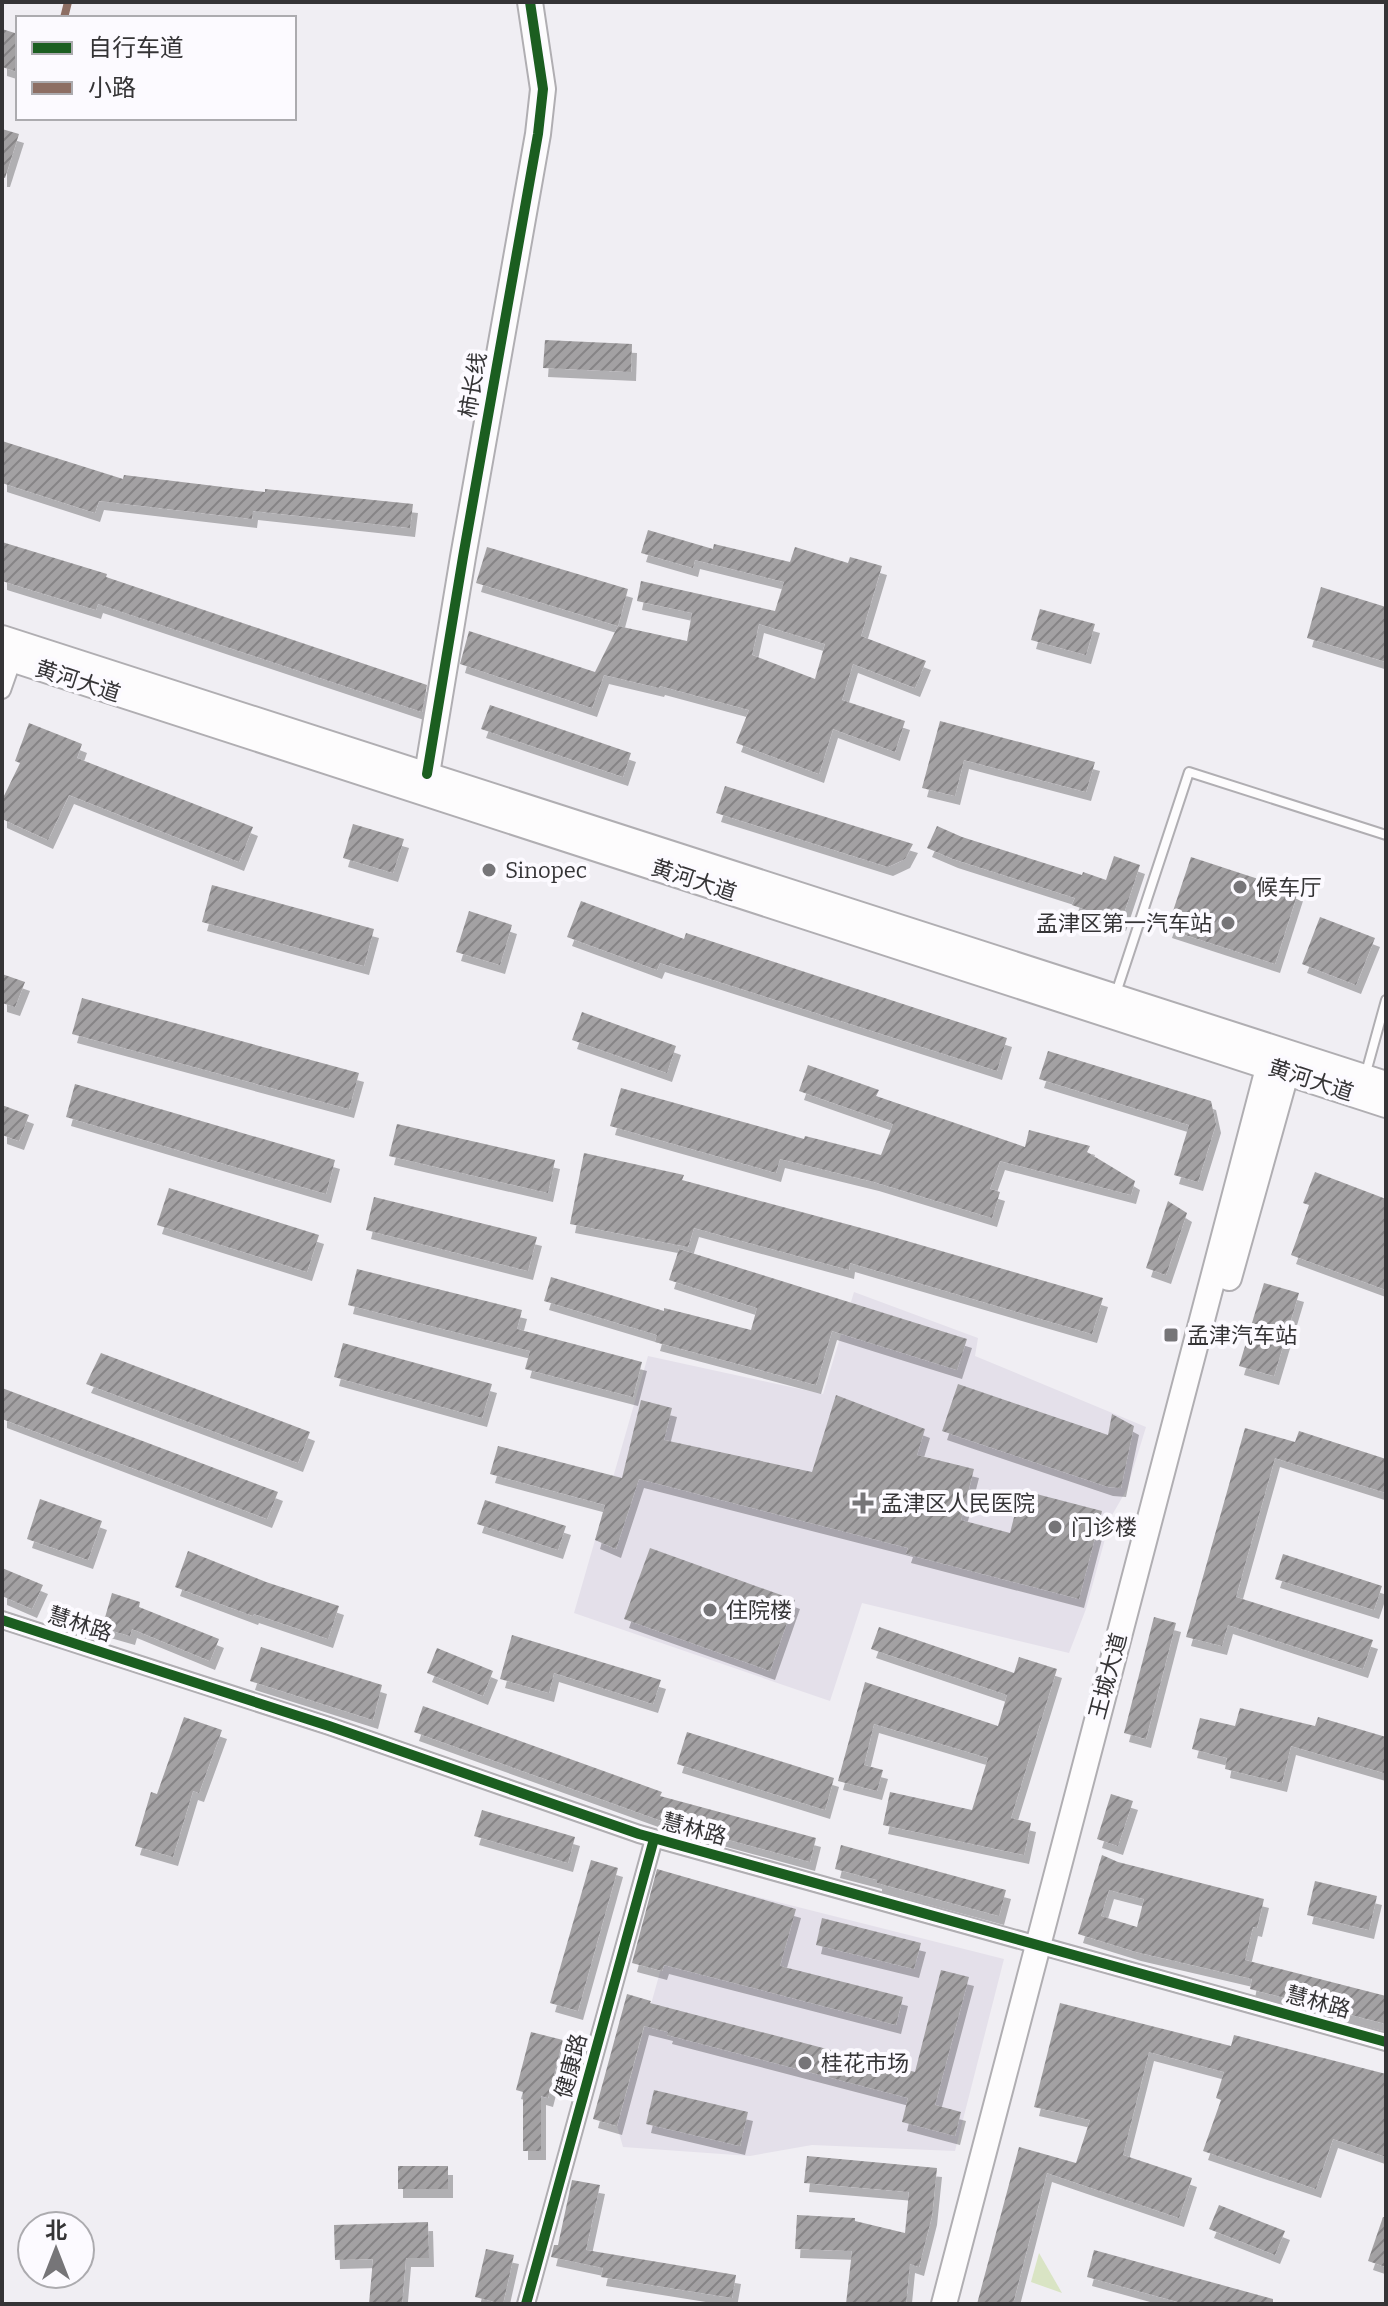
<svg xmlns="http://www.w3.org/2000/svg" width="1388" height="2306" font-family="Bitter,'Noto Sans SC',serif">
	<defs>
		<pattern id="building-hatch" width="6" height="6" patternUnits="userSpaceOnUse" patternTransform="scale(2)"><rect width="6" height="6" fill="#a3a1a3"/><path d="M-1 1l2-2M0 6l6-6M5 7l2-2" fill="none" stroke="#868486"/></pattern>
		<filter id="shadow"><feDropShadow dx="5" dy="9" stdDeviation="0" flood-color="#0004"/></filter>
	</defs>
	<rect width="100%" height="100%" fill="#f0eef3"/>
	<g fill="#e4e0ea">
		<path d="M854,1292L978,1338L975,1356L1146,1427L1127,1489L1111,1517L1086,1609L1069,1653L862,1603L830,1701L574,1613L648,1356L823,1394Z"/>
		<path d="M686,1879L1004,1959L955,2151L812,2145L750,2156L623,2147L617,2126Z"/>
	</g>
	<path fill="#d9e4c4" d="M1039,2253L1062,2293L1031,2282Z"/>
	<g fill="url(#building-hatch)" fill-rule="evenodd" filter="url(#shadow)">
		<path d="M2,29L18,34V72L2,67Z"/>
		<path d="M2,129L19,134L5,178H2Z"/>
		<path d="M545,340L632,344L631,372L543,368Z"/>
		<path d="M2,441L123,479L124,475L265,492V489L413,504L410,528L253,511L252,519L99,501L95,513L2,483Z"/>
		<path d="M648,530L713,549L714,544L790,562L795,547L848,563L850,557L882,566L861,636L926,661L915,688L853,664L842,700L905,721L895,752L833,729L819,774L736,743L749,710L660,686L659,688L604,675L592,708L460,664L469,631L595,672L618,626L687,641L692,613L637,601L641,581L775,611L784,582L695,560L693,568L641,553ZM759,624L825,644L815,679L752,655Z"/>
		<path d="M2,542L107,574L106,577L427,685L422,712L98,604L96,610L2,581Z"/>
		<path d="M487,547L628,589L618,626L476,583Z"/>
		<path d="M1321,587L1386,607V662L1307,638Z"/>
		<path d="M1040,609L1095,624L1086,655L1031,640Z"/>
		<path d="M490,705L631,753L623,777L481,729Z"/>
		<path d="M940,721L1095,762L1086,792L964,760L955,796L922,788Z"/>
		<path d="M29,723L82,744L77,758L253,827L239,862L69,795L48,840L2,819V800L20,763L15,761Z"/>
		<path d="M725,786L913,844L905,859L888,867L716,813Z"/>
		<path d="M353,824L404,839L393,873L343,858Z"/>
		<path d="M937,826L962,837L1082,875L1083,872L1106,880L1114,856L1140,865L1121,922L1072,905L1075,898L953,859L927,848Z"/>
		<path d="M1191,857L1298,892L1275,964L1167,929Z"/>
		<path d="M212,885L374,929L364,966L202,922Z"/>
		<path d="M581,901L684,939L686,933L1007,1038L997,1071L660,963L657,970L567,937Z"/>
		<path d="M469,911L512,925L500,965L456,952Z"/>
		<path d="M1320,917L1375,938L1356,985L1302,964Z"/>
		<path d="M2,974L25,982L15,1007L2,1003Z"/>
		<path d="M82,998L359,1073L349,1109L72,1034Z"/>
		<path d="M582,1012L676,1046L667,1073L572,1040Z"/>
		<path d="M1048,1051L1211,1101L1216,1124L1198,1182L1174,1175L1189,1125L1039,1079Z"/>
		<path d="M808,1065L879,1090L876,1096L1025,1147L1029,1130L1090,1146L1087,1152L1135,1181L1131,1195L1000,1161L990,1189L1000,1192L992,1218L874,1182L780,1159L776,1173L610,1126L621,1088L804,1139L805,1136L881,1155L893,1124L799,1091Z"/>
		<path d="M75,1084L335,1160L326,1194L66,1117Z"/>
		<path d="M2,1105L29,1115L19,1141L2,1135Z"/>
		<path d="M397,1124L555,1160L548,1193L389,1156Z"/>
		<path d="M584,1153L684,1175L682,1180L876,1232L1103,1298L1092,1334L850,1263L849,1270L694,1228L688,1247L570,1224Z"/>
		<path d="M1315,1172L1386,1199V1290L1291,1255L1309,1205L1303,1203Z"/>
		<path d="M169,1188L319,1235L307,1272L157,1225Z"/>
		<path d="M374,1197L537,1237L528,1271L366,1230Z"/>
		<path d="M1168,1201L1187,1213L1166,1275L1146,1268Z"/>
		<path d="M679,1249L967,1339L957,1370L832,1331L816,1385L655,1342L657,1335L544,1301L551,1277L664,1311V1308L751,1330L757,1308L669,1280Z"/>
		<path d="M357,1269L522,1310L517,1329L642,1362L633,1397L525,1369L530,1351L348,1305Z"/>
		<path d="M1264,1283L1299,1293L1274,1376L1239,1366Z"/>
		<path d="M343,1343L492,1384L482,1418L334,1377Z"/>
		<path d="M101,1353L310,1432L298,1463L86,1384Z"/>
		<path d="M958,1384L1108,1435L1112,1414L1134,1426L1121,1488L1108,1487L942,1431Z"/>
		<path d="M2,1388L278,1492L267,1519L2,1419Z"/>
		<path d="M836,1395L925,1429L917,1455L974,1469L961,1520L1010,1533L1021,1490L1102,1511L1079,1599L906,1554L908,1548L639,1479L616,1549L595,1540L605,1505L490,1474L498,1446L622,1478L641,1400L672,1408L664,1440L812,1472Z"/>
		<path d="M1245,1428L1295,1442L1299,1431L1386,1459V1493L1275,1458L1236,1597L1373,1640L1363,1669L1228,1625L1222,1646L1186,1637Z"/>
		<path d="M40,1499L102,1521L88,1560L27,1539Z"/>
		<path d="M485,1500L566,1526L558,1550L477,1524Z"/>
		<path d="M650,1548L795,1600L770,1671L624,1619Z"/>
		<path d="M188,1551L266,1582L339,1606L328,1639L254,1614L253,1616L175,1587Z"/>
		<path d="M1283,1554L1382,1586L1374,1610L1275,1579Z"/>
		<path d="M2,1568L43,1585L32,1609L2,1596Z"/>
		<path d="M112,1593L140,1602L139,1607L219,1639L210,1661L132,1629L130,1636L102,1628Z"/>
		<path d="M1154,1617L1176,1623L1146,1739L1124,1733Z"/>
		<path d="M879,1627L1014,1673L1019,1657L1057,1669L1011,1818L1031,1823L1024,1855L883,1825L890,1792L972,1810L988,1758L874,1724L864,1765L883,1770L877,1791L838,1781L865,1682L998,1726L1007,1695L871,1649Z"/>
		<path d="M512,1635L661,1680L653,1704L554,1673L549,1693L500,1679Z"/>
		<path d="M261,1647L382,1685L373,1720L250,1681Z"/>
		<path d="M437,1648L493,1671L483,1696L427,1673Z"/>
		<path d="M423,1706L662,1792L660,1796L816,1838L810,1862L670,1824L414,1732Z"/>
		<path d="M1240,1708L1315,1726L1318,1717L1386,1737L1384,1773L1291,1746L1282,1783L1225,1769L1227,1758L1192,1749L1200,1718L1235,1726Z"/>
		<path d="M184,1717L222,1730L199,1793L193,1791L173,1857L135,1846L151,1792L157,1794Z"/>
		<path d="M687,1732L834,1778L825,1810L677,1764Z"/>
		<path d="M1111,1794L1133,1801L1118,1846L1097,1839Z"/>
		<path d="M482,1810L575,1837L568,1863L474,1836Z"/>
		<path d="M841,1845L1006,1890L999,1916L877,1883V1880L835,1869Z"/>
		<path d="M1102,1855L1118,1862L1264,1899L1257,1928L1253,1927L1245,1960L1386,1996V2024L1250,1989L1252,1979L1136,1952L1078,1934ZM1109,1890L1144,1899L1137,1927L1101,1916Z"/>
		<path d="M591,1860L618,1868L578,2011L550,2003Z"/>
		<path d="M657,1869L796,1909L780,1966L903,1997L896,2025L664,1965L662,1971L632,1963Z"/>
		<path d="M1315,1881L1377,1896L1369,1930L1307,1915Z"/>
		<path d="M822,1918L921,1943L914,1969L816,1945Z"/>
		<path d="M941,1970L969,1977L935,2105L961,2112L955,2136L902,2122L908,2098L667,2035L668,2032L644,2026L617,2126L593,2119L627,1994L651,2001L650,2003L915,2072Z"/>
		<path d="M1060,2003L1231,2046L1234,2035L1386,2074V2157L1333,2139L1316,2189L1203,2151L1221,2100L1216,2098L1224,2072L1149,2052L1123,2155L1192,2178L1179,2218L1047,2173L1013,2304H977L1019,2147L1076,2163L1090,2120L1034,2107Z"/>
		<path d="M531,2032L563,2040L548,2098L541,2096V2151H523V2092L516,2090Z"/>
		<path d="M654,2090L748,2112L740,2146L646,2124Z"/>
		<path d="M807,2156L937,2168L932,2216L919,2267L910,2264L906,2304H846L852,2251L795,2249L797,2215L855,2218V2221L905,2233L909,2192L804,2183Z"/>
		<rect x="398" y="2166" width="50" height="23"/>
		<path d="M572,2180L600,2185L586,2250L736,2275L732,2298L601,2277L603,2268L551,2257L554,2245H558Z"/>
		<path d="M1219,2205L1285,2231L1275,2255L1209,2229Z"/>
		<path d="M1383,2217L1386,2218V2267L1368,2261Z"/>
		<path d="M428,2222L429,2258H406L402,2304H369L373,2259L335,2260L334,2225Z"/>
		<path d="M486,2249L514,2255L503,2304L475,2297Z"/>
		<path d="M1094,2250L1273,2299V2304H1185L1087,2277Z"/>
	</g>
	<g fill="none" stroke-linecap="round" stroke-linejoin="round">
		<g stroke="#b0aeb2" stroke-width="12">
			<g id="lane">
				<path d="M1115,996L1189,772L1386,835"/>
				<path d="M1365,1076L1386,1000"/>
			</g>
		</g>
		<g stroke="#b0aeb2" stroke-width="20">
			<g id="street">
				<path d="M2,690L16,650"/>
				<path d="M2,1620L329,1726L639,1834L1386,2042"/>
				<path d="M526,2304L654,1839"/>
			</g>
		</g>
		<g stroke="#b0aeb2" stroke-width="28">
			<g id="secondary">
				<path d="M2,638L1386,1084"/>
				<path d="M2,656L1386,1105"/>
				<path d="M427,774L463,557L538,134L543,89L530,2"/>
				<path d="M1229,1278L1291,1056"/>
				<path d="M944,2304L1272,1053"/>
			</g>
		</g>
		<use href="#lane" stroke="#fdfcfd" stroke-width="8"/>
		<use href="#street" stroke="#fdfcfd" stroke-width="16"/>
		<use href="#secondary" stroke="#fdfcfd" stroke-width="24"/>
		<path stroke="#8d6e63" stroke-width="8" stroke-dasharray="16 8" stroke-linecap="butt" d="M64,18L68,2"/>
		<g stroke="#fcfaff" stroke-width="15">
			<g id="cycleway">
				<path d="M427,774L463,557L538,134L543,89L530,2"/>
				<path d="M2,1620L329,1726L639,1834L1386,2042"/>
				<path d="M526,2304L654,1839"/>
			</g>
		</g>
		<use href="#cycleway" stroke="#1b5e20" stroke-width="10"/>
	</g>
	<g fill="#767578" stroke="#fcfaff" stroke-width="3">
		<circle cx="489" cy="870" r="8"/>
		<circle cx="1240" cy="887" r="8"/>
		<circle cx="1228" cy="923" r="8"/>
		<rect x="1163" y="1327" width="16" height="16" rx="4"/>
		<path d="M859 1491h8v8h8v8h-8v8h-8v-8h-8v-8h8z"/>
		<circle cx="1055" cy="1527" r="8"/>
		<circle cx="710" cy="1610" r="8"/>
		<circle cx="805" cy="2063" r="8"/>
	</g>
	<g text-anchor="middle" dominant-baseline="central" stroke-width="8" stroke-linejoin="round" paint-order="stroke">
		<g font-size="22" fill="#353436" stroke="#fcfaff">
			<text transform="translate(473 385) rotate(-80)">柿长线</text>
			<text transform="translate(78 681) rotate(18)">黄河大道</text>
			<text transform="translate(694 880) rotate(18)">黄河大道</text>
			<text transform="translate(1311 1080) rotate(18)">黄河大道</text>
			<text transform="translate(80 1624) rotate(18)">慧林路</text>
			<text transform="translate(1108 1676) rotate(-75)">王城大道</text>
			<text transform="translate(694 1829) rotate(15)">慧林路</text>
			<text transform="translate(1318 2002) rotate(15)">慧林路</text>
			<text transform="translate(571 2066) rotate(-75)">健康路</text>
		</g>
		<g font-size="22" fill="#353436" stroke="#fcfaff" text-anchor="start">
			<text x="505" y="870">Sinopec</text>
			<text x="1256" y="887">候车厅</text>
			<text x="1212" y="923" text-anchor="end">孟津区第一汽车站</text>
			<text x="1187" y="1335">孟津汽车站</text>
			<text x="881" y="1503">孟津区人民医院</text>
			<text x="1071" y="1527">门诊楼</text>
			<text x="726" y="1610">住院楼</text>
			<text x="821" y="2063">桂花市场</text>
		</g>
	</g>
	<rect width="1388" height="2306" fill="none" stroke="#353436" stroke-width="8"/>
	<rect x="16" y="16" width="280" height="104" fill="#fcfaff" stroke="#acabaf" stroke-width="2"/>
	<rect x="32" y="42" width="40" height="12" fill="#1b5e20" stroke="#acabaf" stroke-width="2"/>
	<text x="88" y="56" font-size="24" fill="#353436">自行车道</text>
	<rect x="32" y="82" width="40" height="12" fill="#8d6e63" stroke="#acabaf" stroke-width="2"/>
	<text x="88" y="96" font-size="24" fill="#353436">小路</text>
	<g transform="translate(56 2250)"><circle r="38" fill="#fcfaff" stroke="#acabaf" stroke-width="2"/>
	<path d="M0-6L14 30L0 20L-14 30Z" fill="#767578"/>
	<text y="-12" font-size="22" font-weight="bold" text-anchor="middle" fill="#353436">北</text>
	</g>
</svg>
